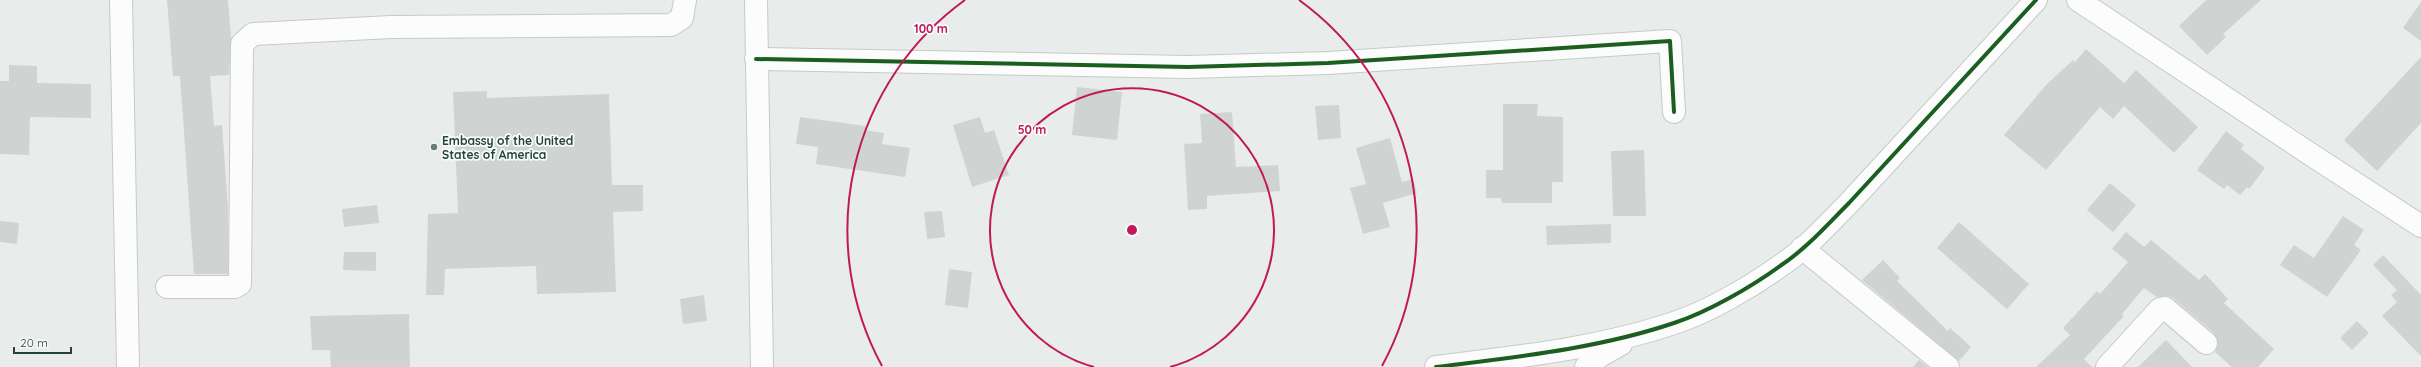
<svg xmlns="http://www.w3.org/2000/svg" width="2421" height="367" font-family="Quicksand,sans-serif">
	<rect width="100%" height="100%" fill="#e8edeb"/>
	<g fill="#cfd4d2">
		<path d="M167,0H228L231,38L229,75L210,76L214,126L222,125L228,208V274H194L180,76H173Z"/>
		<path d="M2206,0H2261L2223,34L2226,37L2207,55L2179,26Z"/>
		<path d="M2421,2V41L2403,28Z"/>
		<path d="M2086,49L2124,83L2136,70L2198,127L2174,153L2124,106L2113,119L2100,107L2046,170L2004,135L2046,85L2073,60L2075,62Z"/>
		<path d="M2421,57V123L2377,171L2344,140Z"/>
		<path d="M9,65L37,66V83L91,84V118L30,117L29,155L0,154V81H9Z"/>
		<path d="M1077,87L1122,92L1117,140L1072,135Z"/>
		<path d="M487,91V98L609,94L612,185H643V211L613,212L616,292L537,294L536,266L445,269L444,295H426L428,214L458,213L453,92Z"/>
		<path d="M1503,104H1538L1537,116L1563,117V182H1552V203H1502L1501,198H1486V170H1503Z"/>
		<path d="M1339,105L1341,138L1318,140L1315,106Z"/>
		<path d="M1232,112L1236,167L1278,165L1280,191L1207,196V209L1188,210L1184,144L1202,143L1200,114Z"/>
		<path d="M800,117L865,126V130L884,133L882,144L910,148L905,177L816,164L818,147L796,144Z"/>
		<path d="M980,117L985,133L994,130L1009,175L972,187L953,125Z"/>
		<path d="M2226,131L2244,145L2241,149L2265,168L2249,189L2247,187L2240,195L2227,185L2224,189L2197,170Z"/>
		<path d="M1390,138L1402,182L1413,179L1417,193L1383,203L1390,227L1363,234L1350,188L1366,184L1356,148Z"/>
		<path d="M1644,150L1646,216H1613L1611,151Z"/>
		<path d="M2110,183L2136,205L2113,232L2087,210Z"/>
		<path d="M377,205L379,223L344,227L342,209Z"/>
		<path d="M942,211L945,237L927,239L924,212Z"/>
		<path d="M2343,216L2364,230L2354,245L2361,250L2327,297L2280,265L2294,245L2314,258Z"/>
		<path d="M0,221L19,223L17,244L0,242Z"/>
		<path d="M1959,222L2029,284L2007,309L1937,248Z"/>
		<path d="M1611,224V243L1547,245L1546,226Z"/>
		<path d="M2126,232L2144,247L2151,240L2199,280L2205,274L2228,299L2224,303L2274,349L2258,367H2232L2215,352L2218,345L2214,333L2173,298L2168,296L2157,297L2144,288L2122,314L2124,316L2084,359L2092,367H2036L2070,335L2063,328L2097,291L2100,294L2128,262L2112,249Z"/>
		<path d="M344,252H376V271L343,270Z"/>
		<path d="M2383,255L2421,295V356L2382,316L2397,302L2391,295L2397,290L2373,265Z"/>
		<path d="M1883,260L1900,278L1897,281L1948,331L1950,328L1971,347L1959,361L1862,280Z"/>
		<path d="M949,269L972,272L968,308L945,305Z"/>
		<path d="M704,295L707,321L683,324L680,299Z"/>
		<path d="M409,314L410,367H331L330,350H312L310,316Z"/>
		<path d="M2357,321L2369,333L2352,350L2340,338Z"/>
		<path d="M2166,340L2192,367H2138Z"/>
		<path d="M1919,360L1928,367H1913Z"/>
	</g>
	<g fill="none" stroke-linecap="round" stroke-linejoin="round">
		<g stroke="#c5cac8" stroke-width="24">
			<g id="minor">
				<path d="M121,0L128,367"/>
				<path d="M756,0L762,367"/>
				<path d="M2078,0L2307,152L2421,226"/>
				<path d="M756,59L1188,67L1328,63L1670,41L1674,112"/>
				<path d="M1802,248L1948,367"/>
				<path d="M167,287H235L240,284L242,44L253,34L391,27L671,25L682,18L685,0"/>
				<path d="M1436,367C1515,357 1597,349 1674,323C1708,312 1751,287 1780,266C1806,249 1827,225 1849,203L2036,0"/>
				<path d="M1586,367L1600,356L1621,344"/>
				<path d="M2107,367L2160,309L2165,308L2206,343"/>
			</g>
		</g>
		<use href="#minor" stroke="#fcfcfc" stroke-width="22"/>
		<g stroke="#f7fbf9" stroke-width="6">
			<g id="cycleway">
				<path d="M756,59L1188,67L1328,63L1670,41L1674,112"/>
				<path d="M1436,367C1515,357 1597,349 1674,323C1708,312 1751,287 1780,266C1806,249 1827,225 1849,203L2036,0"/>
			</g>
		</g>
		<use href="#cycleway" stroke="#1b5e20" stroke-width="4"/>
	</g>
	<g fill="none" stroke="#c2185b" stroke-width="2">
		<path d="M1094 367A142 142 0 1 1 1170 367"/>
		<path d="M882 366A284 284 0 0 1 965 0M1299 0A284 284 0 0 1 1382 366"/>
	</g>
	<circle fill="#697e78" stroke="#f7fbf9" stroke-width="1.5" cx="434" cy="147" r="4"/>
	<g text-anchor="middle" dominant-baseline="central" stroke-width="3.5" stroke-linejoin="round" paint-order="stroke">
		<g font-size="12" font-weight="bold" fill="#24423a" stroke="#f7fbf9" text-anchor="start">
			<text x="442" y="140">Embassy of the United<tspan x="442" dy="14">States of America</tspan></text>
		</g>
	</g>
	<circle cx="1132" cy="230" r="6" fill="#c2185b" stroke="#f7fbf9" stroke-width="2"/>
	<g font-size="12" text-anchor="middle" font-weight="bold" fill="#c2185b" stroke="#f7fbf9" stroke-width="3.5" stroke-linejoin="round" paint-order="stroke">
		<text x="931" y="33">100 m</text>
		<text x="1032" y="134">50 m</text>
	</g>
	<path d="M14 347v6h57v-6" fill="none" stroke="#24423a" stroke-width="2"/>
	<text x="20" y="347" font-size="12" fill="#24423a" stroke="#f7fbf9" stroke-width="3" paint-order="stroke">20 m</text>
</svg>
